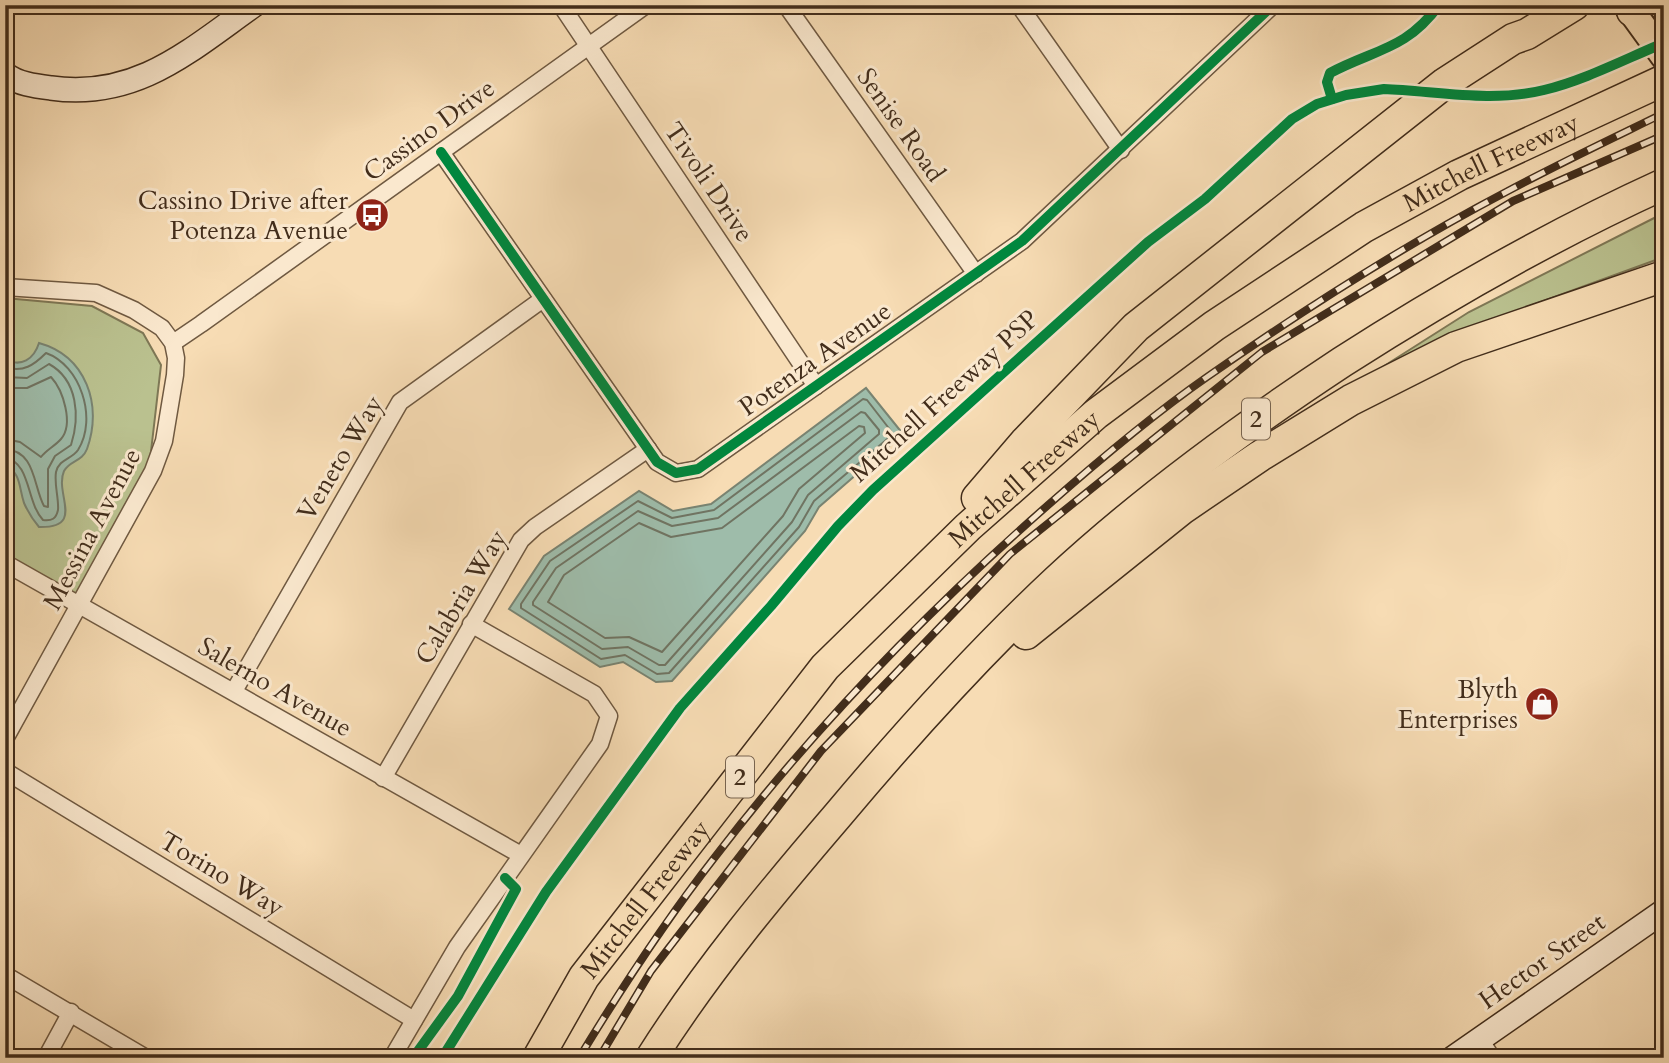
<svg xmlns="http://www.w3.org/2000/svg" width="1669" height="1063" font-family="Cardo,serif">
	<rect width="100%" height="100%" fill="#f7dcb4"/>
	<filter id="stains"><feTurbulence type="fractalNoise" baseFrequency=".00286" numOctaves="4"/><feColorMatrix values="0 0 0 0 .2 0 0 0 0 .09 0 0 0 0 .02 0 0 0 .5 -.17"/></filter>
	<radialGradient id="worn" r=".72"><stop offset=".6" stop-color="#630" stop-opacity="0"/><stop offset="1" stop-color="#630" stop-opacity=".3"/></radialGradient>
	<g fill="#bac18f" stroke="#7e7755" stroke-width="2">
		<path d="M1664,213V257L1475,326L1362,380L1469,312Z"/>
		<path d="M5,298L92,306L143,333L161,365L150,460L74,601L5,561Z"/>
	</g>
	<g fill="#9ebcaa" stroke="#798371" stroke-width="2">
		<path d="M39,343C86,356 103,405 87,449C82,462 70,460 64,471C54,494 86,528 39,527C33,520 28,512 24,503C18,484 22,477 5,463V359C21,368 34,359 39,343Z"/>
		<path d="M866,388L903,434L819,507L805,531L672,681L656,682L623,662L600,667L509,609L544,556L639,491L673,511L711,504Z"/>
	</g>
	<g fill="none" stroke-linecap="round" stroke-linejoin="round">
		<g stroke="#707462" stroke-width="2">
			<path d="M5,367C23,373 34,365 46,353C80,365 98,418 78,450C72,459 59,459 56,472C54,485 59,498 58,510C56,519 52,521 43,520C26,502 31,462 5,458"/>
			<path d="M5,377L27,378L49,364C78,380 80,417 71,445L55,456L48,469V507L44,506C33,486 36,451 5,449"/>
			<path d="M5,388H27L51,377C63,390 74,424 61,439C55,446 46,450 41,457L20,442L5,439"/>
			<path d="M863,399L867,400L891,431L892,435L814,501L799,527L669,673L657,674L625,655L601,659L521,608V604L550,561L638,501L672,518L714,510Z"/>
			<path d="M861,412L865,413L879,430V434L808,495L792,522L665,665H659L628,647L602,649L533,605V602L556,568L638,511L672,526L718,518Z"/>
			<path d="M859,426L864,427L865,433L799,489L783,516L662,652L629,637L605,638L548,602L564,575L639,523L671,537L722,528Z"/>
		</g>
		<g stroke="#6f5941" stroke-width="19">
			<g id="street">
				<path d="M561,5L816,386"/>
				<path d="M786,5L976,274"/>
				<path d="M1019,5L1121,150"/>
				<path d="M441,152L657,462L676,473L698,469L1022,241L1273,5"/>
				<path d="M5,287L96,293L134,310L162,328L173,343L176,358L175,375L164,441L153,471L5,739"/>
				<path d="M173,343L201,324L646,5"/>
				<path d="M5,563L521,855"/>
				<path d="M234,691L400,402L543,299"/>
				<path d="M5,771L414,1020"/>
				<path d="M383,778L521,540L535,527L648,449"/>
				<path d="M5,975L146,1058"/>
				<path d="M1480,1039L1492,1058"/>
				<path d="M46,1058L71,1012"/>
				<path d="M392,1058L457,947L600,744L609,716L594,694L471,624"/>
			</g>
		</g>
		<g stroke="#422d1b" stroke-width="26">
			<g id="secondary">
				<path d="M5,74C18,84 35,86 51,88C136,100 189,51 254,5"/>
				<path d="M1453,1058L1664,911"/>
			</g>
		</g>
		<g stroke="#422d1b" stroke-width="30">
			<g id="primary">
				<path d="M1627,5L1664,56"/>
				<path d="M1662,5L1664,8"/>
			</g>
		</g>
		<g stroke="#422d1b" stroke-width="33">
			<g id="highway">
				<path d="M1632,11L1634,5"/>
				<path d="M977,498L1025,442L1136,327L1445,83L1513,39L1527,34L1574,5"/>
				<path d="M1026,634L1182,509L1260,456L1351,400L1456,347L1664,276"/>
				<path id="s1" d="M538,1058L584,977L825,667L968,527L1096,414L1214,326L1364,227L1459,175L1664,80"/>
				<path d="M651,1058C706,971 772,892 838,815C906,734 978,654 1056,581C1144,499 1242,428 1342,362C1445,296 1552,235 1664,184"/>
			</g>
		</g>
		<use href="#street" stroke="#fae8ce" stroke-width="16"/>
		<use href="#secondary" stroke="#fae8ce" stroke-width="23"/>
		<use href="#primary" stroke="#f7dcb4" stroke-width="26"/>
		<use href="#highway" stroke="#f7dcb4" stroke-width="30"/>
		<g stroke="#422d1b" stroke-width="8">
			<g id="rail">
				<path d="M579,1058C621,989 665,921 715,857C813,729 926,612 1047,506C1098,461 1151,416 1207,377C1303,310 1403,246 1506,192C1558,164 1611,139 1664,113"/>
				<path d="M599,1058L651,971L821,751L1010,554L1262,352L1513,201L1664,135"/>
			</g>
		</g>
		<use href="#rail" stroke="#fae8ce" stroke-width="5" stroke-dasharray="16" stroke-linecap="butt"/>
		<g stroke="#fae8ce" stroke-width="15">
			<g id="cycleway">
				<path d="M1332,99L1327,82L1330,73C1375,49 1406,50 1439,5"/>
				<path d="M441,152L657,462L676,473L698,469L1022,241L1273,5"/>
				<path d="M413,1058L458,996L516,889L505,878"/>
				<path d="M442,1058L546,892L680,708L771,606L838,526L873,490L1148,242L1205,199L1292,119L1317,104L1346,95L1384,89C1436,91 1492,103 1544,90C1585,80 1625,59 1664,43"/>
			</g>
		</g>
		<use href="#cycleway" stroke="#00873e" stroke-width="10"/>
	</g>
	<defs>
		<g id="bus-disc" transform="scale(1.75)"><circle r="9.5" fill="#8f2418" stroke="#fae8ce"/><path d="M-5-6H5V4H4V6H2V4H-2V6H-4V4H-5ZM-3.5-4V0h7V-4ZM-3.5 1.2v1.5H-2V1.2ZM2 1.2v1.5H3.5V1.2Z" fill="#fff"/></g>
		<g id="shop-disc" transform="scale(1.75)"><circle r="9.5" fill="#8f2418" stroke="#fae8ce"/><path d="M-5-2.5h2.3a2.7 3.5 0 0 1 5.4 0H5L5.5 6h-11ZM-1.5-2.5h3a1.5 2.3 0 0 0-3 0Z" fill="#fff"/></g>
	</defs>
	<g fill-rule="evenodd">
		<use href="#bus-disc" x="372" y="215"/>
		<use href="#shop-disc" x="1542" y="704"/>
	</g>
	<g text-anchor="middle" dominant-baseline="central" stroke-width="6" stroke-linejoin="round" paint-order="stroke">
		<g fill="#fae8ce" stroke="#796551" stroke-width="2">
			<rect x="1242" y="398.5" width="28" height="41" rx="5"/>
			<rect x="726" y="756.5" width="28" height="41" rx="5"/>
		</g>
		<g font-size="24" font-weight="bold" fill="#422d1b">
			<text x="1256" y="419">2</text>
			<text x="740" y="777">2</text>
		</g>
		<g font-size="26" fill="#422d1b" stroke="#fae8ce">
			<text transform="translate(901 125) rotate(55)">Senise Road</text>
			<text transform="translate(429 130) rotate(-36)">Cassino Drive</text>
			<text stroke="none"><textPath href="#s1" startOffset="1326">Mitchell Freeway</textPath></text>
			<text transform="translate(709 182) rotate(56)">Tivoli Drive</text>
			<text transform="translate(815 359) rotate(-35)">Potenza Avenue</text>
			<text transform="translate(944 396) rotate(-42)">Mitchell Freeway PSP</text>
			<text transform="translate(340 458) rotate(-59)">Veneto Way</text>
			<text stroke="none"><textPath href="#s1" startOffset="760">Mitchell Freeway</textPath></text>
			<text transform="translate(92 529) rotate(-62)">Messina Avenue</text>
			<text transform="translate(461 597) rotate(-59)">Calabria Way</text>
			<text transform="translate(275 687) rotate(30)">Salerno Avenue</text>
			<text transform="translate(222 874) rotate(31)">Torino Way</text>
			<text stroke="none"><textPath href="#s1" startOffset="192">Mitchell Freeway</textPath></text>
			<text transform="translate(1542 961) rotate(-35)">Hector Street</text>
		</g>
		<g font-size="26" fill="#422d1b" stroke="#fae8ce" text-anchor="end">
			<text x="348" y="200">Cassino Drive after<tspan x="348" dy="30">Potenza Avenue</tspan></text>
			<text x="1518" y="689">Blyth<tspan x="1518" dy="30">Enterprises</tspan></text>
		</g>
	</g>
	<rect width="1669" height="1063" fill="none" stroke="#f7dcb4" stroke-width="28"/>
	<rect x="7" y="7" width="1655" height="1049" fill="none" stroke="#422d1b" stroke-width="3.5"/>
	<rect x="14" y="14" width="1641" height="1035" fill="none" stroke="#422d1b" stroke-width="2"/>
	<rect width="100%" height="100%" filter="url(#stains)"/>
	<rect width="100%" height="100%" fill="url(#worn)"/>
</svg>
